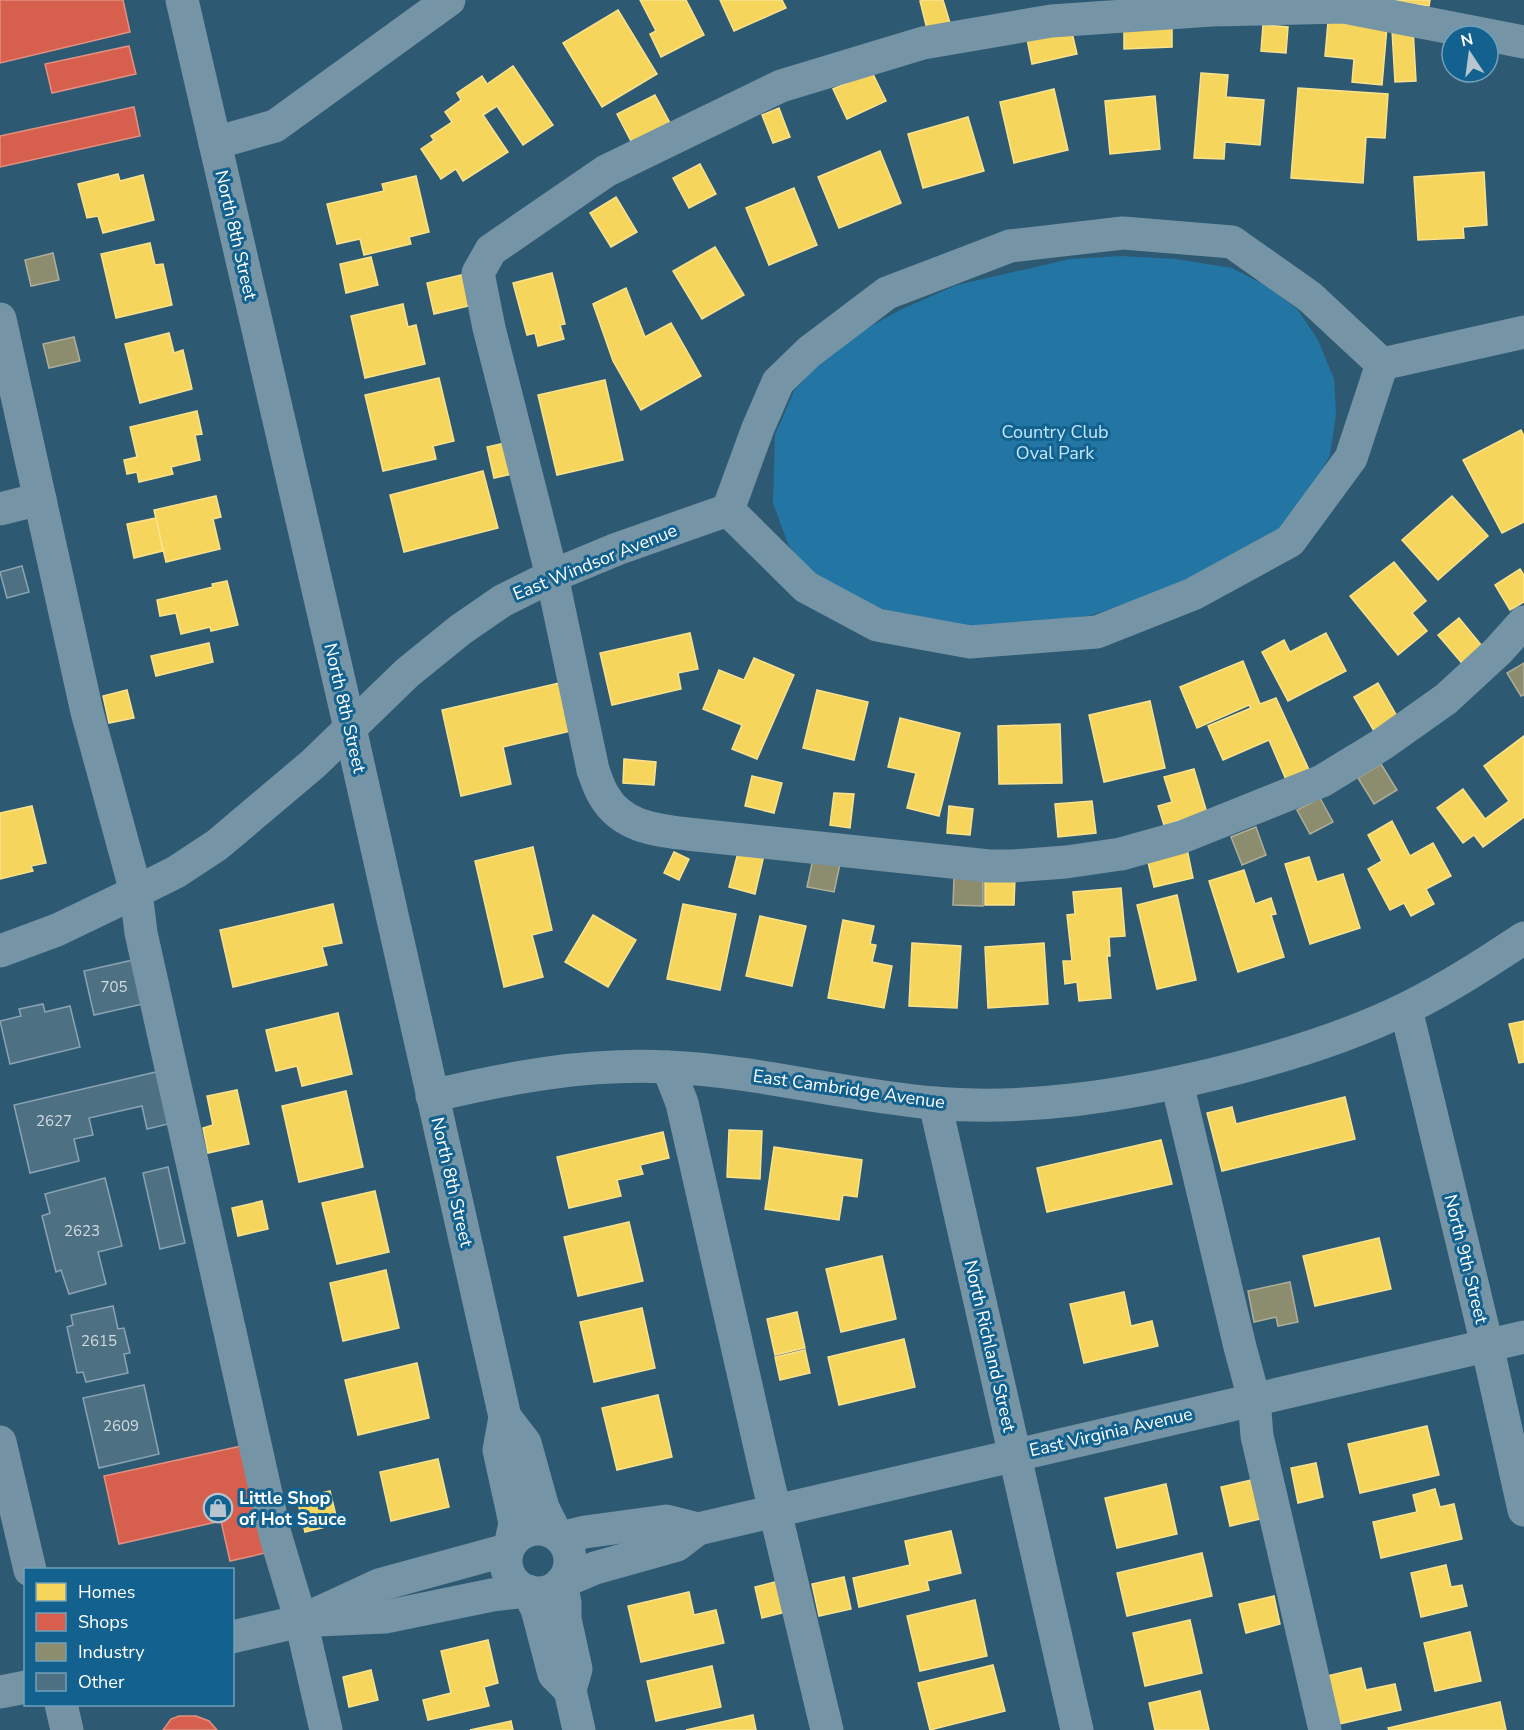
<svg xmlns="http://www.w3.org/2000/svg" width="1524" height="1730" font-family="'Nunito Sans',sans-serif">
	<rect width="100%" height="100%" fill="#2e5972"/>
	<path fill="#2376a3" d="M1121,256L1176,259L1232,268L1267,286L1298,310L1318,340L1334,379L1336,414L1330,455L1309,495L1279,529L1187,580L1141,599L1092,615L1033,624L972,626L879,614L815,583L788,544L773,503L775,435L794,391L820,362L859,333L900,310L957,285L1070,259Z"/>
	<g fill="#f6d55c" stroke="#f9e28d" stroke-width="1.5">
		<path d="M640,0H686L704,35L661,57L650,34L656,31Z"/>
		<path d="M720,0H782L786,8L734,31Z"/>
		<path d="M924,0H943L950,23L927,29L920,1Z"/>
		<path d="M1384,0H1430L1429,6Z"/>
		<path d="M618,10L657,74L602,107L563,43Z"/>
		<path d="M1172,17V47L1124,49V19Z"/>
		<path d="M1328,22L1387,27L1382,85L1352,82L1354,59L1325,56Z"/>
		<path d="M1070,24L1077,54L1032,64L1026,34Z"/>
		<path d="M1263,25L1288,27L1286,53L1261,51Z"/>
		<path d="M1413,28L1416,81L1395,82L1392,30Z"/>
		<path d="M513,66L553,125L523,145L497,106L483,115L508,152L463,181L456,169L441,179L421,149L434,140L431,136L452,122L445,112L461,100L457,93L482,76L487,84Z"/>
		<path d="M872,72L886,101L847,119L833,89Z"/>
		<path d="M1201,73L1228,75L1226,97L1264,100L1260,145L1225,142L1224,159L1194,158Z"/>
		<path d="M1298,88L1388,94L1385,138L1366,137L1363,183L1291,178Z"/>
		<path d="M1054,89L1068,150L1014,163L1000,102Z"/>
		<path d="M655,95L670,123L632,143L617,114Z"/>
		<path d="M1155,96L1160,149L1110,154L1105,101Z"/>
		<path d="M779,108L790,137L773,143L762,115Z"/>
		<path d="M968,117L984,171L923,188L908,134Z"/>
		<path d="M880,151L901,203L839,228L818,177Z"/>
		<path d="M700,164L716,194L689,208L673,178Z"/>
		<path d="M1484,172L1487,225L1463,227L1464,238L1418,240L1414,177Z"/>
		<path d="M118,174L120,181L143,175L154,220L103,233L98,216L87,218L78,184Z"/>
		<path d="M416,176L429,232L409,237L411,244L364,255L360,239L337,244L327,204L384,191L382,184Z"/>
		<path d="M794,188L817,245L769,265L746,208Z"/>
		<path d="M616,197L637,232L611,247L590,213Z"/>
		<path d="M150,243L155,265L163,264L172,305L116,318L101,254Z"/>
		<path d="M715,247L744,295L702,319L673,271Z"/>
		<path d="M371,257L378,285L346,293L340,264Z"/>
		<path d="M470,273L477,304L434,314L427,283Z"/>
		<path d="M552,273L565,324L560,325L564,339L538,346L535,333L527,335L513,283Z"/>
		<path d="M626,288L645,337L671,323L701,376L641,410L613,361L593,304Z"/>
		<path d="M403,304L408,327L416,325L425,364L365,378L351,316Z"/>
		<path d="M169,333L174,353L183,350L192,389L140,403L125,344Z"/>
		<path d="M439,378L454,441L433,446L436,459L383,471L365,395Z"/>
		<path d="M605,380L623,460L557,475L538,395Z"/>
		<path d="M197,411L202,434L195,435L200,460L171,467L173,474L139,482L137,472L127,474L124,460L137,457L130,427Z"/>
		<path d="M1521,430L1524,436V522L1502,533L1463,460Z"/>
		<path d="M514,441L522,472L494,478L487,447Z"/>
		<path d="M483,471L498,528L404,552L390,495Z"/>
		<path d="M216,496L221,517L213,519L220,549L166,562L154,510Z"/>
		<path d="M1452,496L1488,536L1438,580L1402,540Z"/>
		<path d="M156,518L163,551L134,558L127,524Z"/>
		<path d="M1394,562L1426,601L1412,613L1427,631L1398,655L1350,596Z"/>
		<path d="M1520,569L1524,575V602L1510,610L1495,585Z"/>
		<path d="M227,581L238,625L211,631L210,627L181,634L176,613L160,616L157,600L213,587L212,584Z"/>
		<path d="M1459,618L1486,651L1466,668L1438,635Z"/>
		<path d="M690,633L698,669L678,673L681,689L612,705L600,653Z"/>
		<path d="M1326,633L1346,671L1288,701L1262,652L1284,640L1290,652Z"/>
		<path d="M209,643L213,662L156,676L151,656Z"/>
		<path d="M754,658L794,675L757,759L732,749L742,725L703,709L719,670L744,680Z"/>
		<path d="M1243,661L1260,704L1276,698L1310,772L1287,782L1269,740L1223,760L1208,726L1251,708L1249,705L1197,728L1180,687Z"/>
		<path d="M564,682L575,730L503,747L511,784L461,796L442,710Z"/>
		<path d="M1378,683L1398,718L1374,731L1354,697Z"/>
		<path d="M127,690L134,718L109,723L103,696Z"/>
		<path d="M817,690L868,702L854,760L803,748Z"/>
		<path d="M1150,701L1165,768L1104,782L1089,715Z"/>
		<path d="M900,718L960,733L939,816L907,808L916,773L888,767Z"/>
		<path d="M1060,724L1062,783L999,784L998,726Z"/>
		<path d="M1524,736V817L1483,847L1474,835L1463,843L1437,808L1463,789L1485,819L1509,801L1484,766Z"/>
		<path d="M624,759L656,762L654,785L623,783Z"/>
		<path d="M1194,769L1207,813L1164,825L1158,806L1172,802L1164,777Z"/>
		<path d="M752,776L782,783L774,813L745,806Z"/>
		<path d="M834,793L854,794L850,828L830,825Z"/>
		<path d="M1092,801L1096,833L1058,837L1055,804Z"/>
		<path d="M32,806L46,863L31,866L33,871L0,879V813Z"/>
		<path d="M949,806L973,809L970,835L947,833Z"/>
		<path d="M1392,821L1410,856L1433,843L1451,876L1426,889L1434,904L1411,916L1404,903L1390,910L1368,869L1382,861L1368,835Z"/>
		<path d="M533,847L552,930L532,935L543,977L504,987L475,861Z"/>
		<path d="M739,849L764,855L755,894L729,887Z"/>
		<path d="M1187,849L1193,878L1154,887L1147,858Z"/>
		<path d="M674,852L689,859L679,880L664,873Z"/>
		<path d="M1309,857L1317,882L1343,874L1360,928L1310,944L1285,864Z"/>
		<path d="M1244,870L1255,904L1271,898L1276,914L1271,915L1284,957L1238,972L1209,881Z"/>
		<path d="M985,876L1015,877L1014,905H985Z"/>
		<path d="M1121,888L1125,936L1109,937L1110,956H1107L1111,998L1079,1001L1077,982L1065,984L1063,961H1072L1067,915L1075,914L1073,892Z"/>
		<path d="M1177,895L1196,980L1157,989L1137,905Z"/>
		<path d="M333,904L342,943L322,947L327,965L233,987L220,930Z"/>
		<path d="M683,904L736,914L720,990L667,979Z"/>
		<path d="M593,915L636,940L608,987L565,962Z"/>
		<path d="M760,916L806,926L792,986L746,976Z"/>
		<path d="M843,920L874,926L870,944L876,945L872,962L892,966L884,1008L828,998Z"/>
		<path d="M912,943L961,946L957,1008L909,1006Z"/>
		<path d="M1044,943L1048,1004L988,1008L985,947Z"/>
		<path d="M338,1013L352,1074L302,1086L297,1066L276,1071L266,1030Z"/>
		<path d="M1524,1021V1062L1519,1063L1509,1024Z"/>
		<path d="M237,1090L249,1144L208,1153L203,1128L213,1125L207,1096Z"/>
		<path d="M346,1091L363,1167L299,1182L282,1106Z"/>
		<path d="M1345,1097L1355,1139L1222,1171L1207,1113L1232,1107L1236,1124Z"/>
		<path d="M729,1130L762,1131L760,1179L727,1177Z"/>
		<path d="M663,1132L669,1158L640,1165L643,1174L617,1180L621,1196L569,1208L557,1157Z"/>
		<path d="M1161,1140L1172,1184L1047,1212L1037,1168Z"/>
		<path d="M774,1147L862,1160L857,1197L843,1195L839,1220L765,1209Z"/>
		<path d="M375,1191L389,1252L337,1264L322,1203Z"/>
		<path d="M262,1201L268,1229L238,1236L232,1208Z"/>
		<path d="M629,1222L643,1281L578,1296L564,1237Z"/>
		<path d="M1379,1238L1391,1289L1315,1306L1303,1256Z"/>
		<path d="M882,1256L896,1319L841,1332L826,1269Z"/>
		<path d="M386,1270L399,1328L343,1341L330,1283Z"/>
		<path d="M1124,1292L1131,1326L1152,1321L1158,1346L1084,1363L1070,1304Z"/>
		<path d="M642,1308L655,1368L594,1382L580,1322Z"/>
		<path d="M797,1312L805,1348L775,1355L767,1319Z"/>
		<path d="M904,1339L915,1387L839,1405L828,1357Z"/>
		<path d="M805,1350L810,1373L780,1380L775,1357Z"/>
		<path d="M417,1363L429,1418L358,1435L345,1380Z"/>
		<path d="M658,1395L672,1457L617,1470L602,1408Z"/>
		<path d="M1427,1426L1439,1475L1360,1493L1348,1444Z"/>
		<path d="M438,1459L449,1507L391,1521L380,1472Z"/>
		<path d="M1316,1463L1323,1497L1298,1503L1291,1468Z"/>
		<path d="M1260,1478L1269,1517L1230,1526L1221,1487Z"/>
		<path d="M1166,1484L1177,1534L1117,1548L1105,1498Z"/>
		<path d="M1435,1489L1440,1507L1454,1504L1462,1539L1381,1558L1373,1522L1417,1512L1413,1495Z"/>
		<path d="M330,1491L338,1524L305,1532L297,1499Z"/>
		<path d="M951,1531L961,1573L927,1581L929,1590L859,1607L853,1578L910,1565L905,1541Z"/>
		<path d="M1202,1553L1212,1596L1127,1616L1117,1573Z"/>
		<path d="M1446,1565L1451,1587L1462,1585L1467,1606L1421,1617L1411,1573Z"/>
		<path d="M844,1577L851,1609L819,1616L812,1584Z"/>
		<path d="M787,1579L794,1610L762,1618L755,1587Z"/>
		<path d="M689,1592L694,1615L716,1610L724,1643L641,1662L628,1606Z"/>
		<path d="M1274,1596L1280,1624L1246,1633L1239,1604Z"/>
		<path d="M975,1600L987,1656L920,1671L907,1616Z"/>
		<path d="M1190,1620L1202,1673L1145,1686L1133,1633Z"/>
		<path d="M1470,1632L1481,1681L1435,1691L1424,1643Z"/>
		<path d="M488,1640L498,1683L484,1687L489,1706L428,1720L423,1700L451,1693L441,1651Z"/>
		<path d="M993,1665L1005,1711L930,1730L918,1683Z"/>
		<path d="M712,1666L721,1707L656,1721L647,1681Z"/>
		<path d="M1361,1668L1366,1690L1395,1684L1401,1710L1339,1724L1327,1676Z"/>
		<path d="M371,1670L378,1700L349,1707L343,1677Z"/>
		<path d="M1200,1691L1209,1730H1155L1149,1703Z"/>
		<path d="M1500,1702L1506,1730H1389L1388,1728Z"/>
		<path d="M753,1715L756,1730H686Z"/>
		<path d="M511,1721L513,1730H470Z"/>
	</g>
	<g fill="#d6604d" stroke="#e29082" stroke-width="1.5">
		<path d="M0,0H123L130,32L0,63Z"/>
		<path d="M129,46L136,74L52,93L45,64Z"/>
		<path d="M134,107L140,136L0,167V136Z"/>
		<path d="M246,1445L270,1552L230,1561L221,1521L119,1544L104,1476Z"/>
		<path d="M179,1716H196L209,1721L217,1730H163L171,1719Z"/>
	</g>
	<g fill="#8c8c6e" stroke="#aeae9a" stroke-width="1.5">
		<path d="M53,253L59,280L31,286L25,260Z"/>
		<path d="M74,337L80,361L49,368L43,344Z"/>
		<path d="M1524,663V695L1521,696L1507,673Z"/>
		<path d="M1381,764L1397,790L1374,804L1358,778Z"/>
		<path d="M1320,798L1333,822L1310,834L1297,810Z"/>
		<path d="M1256,827L1266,855L1242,865L1231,837Z"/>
		<path d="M813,859L840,864L834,892L807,887Z"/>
		<path d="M954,877H983V906L953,905Z"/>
		<path d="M1290,1282L1298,1322L1278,1326L1276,1317L1254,1322L1248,1291Z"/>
	</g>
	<g fill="#4d7083" stroke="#8aa4b3" stroke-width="1.5">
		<path d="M22,566L29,592L7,598L0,572Z"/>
		<path d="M133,960L143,1004L94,1015L84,971Z"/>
		<path d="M43,1004L45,1012L70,1006L80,1047L10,1064L0,1021L21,1016L19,1009Z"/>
		<path d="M156,1072L168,1124L147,1129L142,1106L89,1118L93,1135L74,1139L79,1161L30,1173L14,1105Z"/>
		<path d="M168,1167L185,1243L160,1249L143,1173Z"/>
		<path d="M105,1178L122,1246L98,1252L106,1284L69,1294L61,1270L56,1272L42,1216L50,1213L45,1194Z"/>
		<path d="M113,1306L118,1329L124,1328L130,1353L124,1354L128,1373L86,1382L83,1372L77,1373L67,1327L73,1325L71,1315Z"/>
		<path d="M144,1385L159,1454L99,1468L83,1398Z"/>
	</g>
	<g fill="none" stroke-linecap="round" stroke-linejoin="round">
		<g stroke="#7594a5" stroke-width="33">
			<path d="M182,0L350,728L505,1417L499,1450L515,1523L511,1542"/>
			<path d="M1524,42L1344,7L1212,10L1051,21L923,43L781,86L606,171L491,250L478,273L489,328L552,576L593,770C596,778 599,788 604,796C622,827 656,830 687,834L989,866H1013L1066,862L1121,854L1182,837L1322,781L1381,745L1446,699L1498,651L1524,622"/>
			<path d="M215,143L275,126L449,0"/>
			<path d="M0,319L87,712L136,892L141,933L275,1534L301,1621L326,1730"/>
			<path d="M1382,364L1524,332"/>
			<path d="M0,509L40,499"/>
			<path d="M728,510L758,428L778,382L809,352L887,293L1010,246L1123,233L1232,242L1310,297L1382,364"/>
			<path d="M728,510L806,587L877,625L970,642L1097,632L1193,594L1290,541L1351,458L1382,364"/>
			<path d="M0,951L57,930L136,892L176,872L217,845L313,764L407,673L460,630L502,601L552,576L617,549L728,510"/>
			<path d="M1406,1009L1487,1345L1524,1510"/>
			<path d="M668,1067L682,1103L765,1469L827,1730"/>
			<path d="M1177,1083L1240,1347L1254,1399L1257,1436L1325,1730"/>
			<path d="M432,1096C511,1077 587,1063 668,1067C757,1071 844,1095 933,1103C1027,1111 1122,1096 1214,1074C1280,1058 1346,1038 1407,1008C1448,988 1486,963 1524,938"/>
			<path d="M935,1103L1077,1730"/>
			<path d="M505,1417L525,1443L543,1508L556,1534"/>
			<circle cx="538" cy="1561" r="32"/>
			<path d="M561,1538L585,1532L666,1521L698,1529"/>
			<path d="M562,1582L595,1568L677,1545L698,1529L1524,1337"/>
			<path d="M561,1583L565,1603V1619L576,1669L570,1690L579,1730"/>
			<path d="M528,1591L537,1609L554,1674L570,1690"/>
			<path d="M318,1620L385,1617L492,1595L527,1591"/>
			<path d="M232,1637L301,1621L379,1585L507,1550"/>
			<path d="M0,1692L26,1687"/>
		</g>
		<g stroke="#7593a5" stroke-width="33">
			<path d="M0,1442L30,1570"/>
			<path d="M61,1704L67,1730"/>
		</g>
	</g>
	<defs>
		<g id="shop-ring" transform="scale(1.5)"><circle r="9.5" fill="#12618e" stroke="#b6c5ce" stroke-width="1.5"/><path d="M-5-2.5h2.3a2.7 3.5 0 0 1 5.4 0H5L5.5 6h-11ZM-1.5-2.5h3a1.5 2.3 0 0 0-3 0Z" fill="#b6c5ce"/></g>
	</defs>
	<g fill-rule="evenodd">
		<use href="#shop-ring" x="218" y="1508"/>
	</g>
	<g text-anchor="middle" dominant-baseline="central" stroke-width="6" stroke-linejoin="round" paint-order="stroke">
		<g font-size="15" fill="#d2dbe0">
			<text x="114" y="987">705</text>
			<text x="54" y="1121">2627</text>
			<text x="82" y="1231">2623</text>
			<text x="99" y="1341">2615</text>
			<text x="121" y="1426">2609</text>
		</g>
		<g font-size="18" fill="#fff" stroke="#12618e">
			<text transform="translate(236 235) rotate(77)">North 8th Street</text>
			<text transform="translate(595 562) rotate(-22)">East Windsor Avenue</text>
			<text transform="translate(345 708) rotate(77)">North 8th Street</text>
			<text transform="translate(849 1089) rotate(8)">East Cambridge Avenue</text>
			<text transform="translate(452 1182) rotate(77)">North 8th Street</text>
			<text transform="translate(1466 1259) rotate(76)">North 9th Street</text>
			<text transform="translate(990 1346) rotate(77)">North Richland Street</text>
			<text transform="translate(1111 1432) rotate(-13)">East Virginia Avenue</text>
		</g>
		<g font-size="18" fill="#c3e8fc" stroke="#12618e">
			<text x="1055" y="432">Country Club<tspan x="1055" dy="21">Oval Park</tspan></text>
		</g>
		<g font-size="18" font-weight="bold" fill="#fff" stroke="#12618e" text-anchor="start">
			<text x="239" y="1498">Little Shop<tspan x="239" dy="21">of Hot Sauce</tspan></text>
		</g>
	</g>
	<rect x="24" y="1568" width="210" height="138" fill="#12618e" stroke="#71a0bb" stroke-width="1.5"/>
	<rect x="36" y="1583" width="30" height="18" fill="#f6d55c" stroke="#71a0bb" stroke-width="1.5"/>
	<text x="78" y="1598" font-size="18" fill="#ffffff">Homes</text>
	<rect x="36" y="1613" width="30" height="18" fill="#d6604d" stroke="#71a0bb" stroke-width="1.5"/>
	<text x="78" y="1628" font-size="18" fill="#ffffff">Shops</text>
	<rect x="36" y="1643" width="30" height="18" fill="#8c8c6e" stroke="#71a0bb" stroke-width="1.5"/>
	<text x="78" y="1658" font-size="18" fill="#ffffff">Industry</text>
	<rect x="36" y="1673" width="30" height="18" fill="#4d7083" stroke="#71a0bb" stroke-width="1.5"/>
	<text x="78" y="1688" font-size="18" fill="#ffffff">Other</text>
	<g transform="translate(1470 54) rotate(347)"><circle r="28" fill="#12618e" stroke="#71a0bb" stroke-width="1.5"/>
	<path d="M0-4.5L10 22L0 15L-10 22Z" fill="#b6c5ce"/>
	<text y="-9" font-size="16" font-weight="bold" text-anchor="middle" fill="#ffffff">N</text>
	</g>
</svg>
